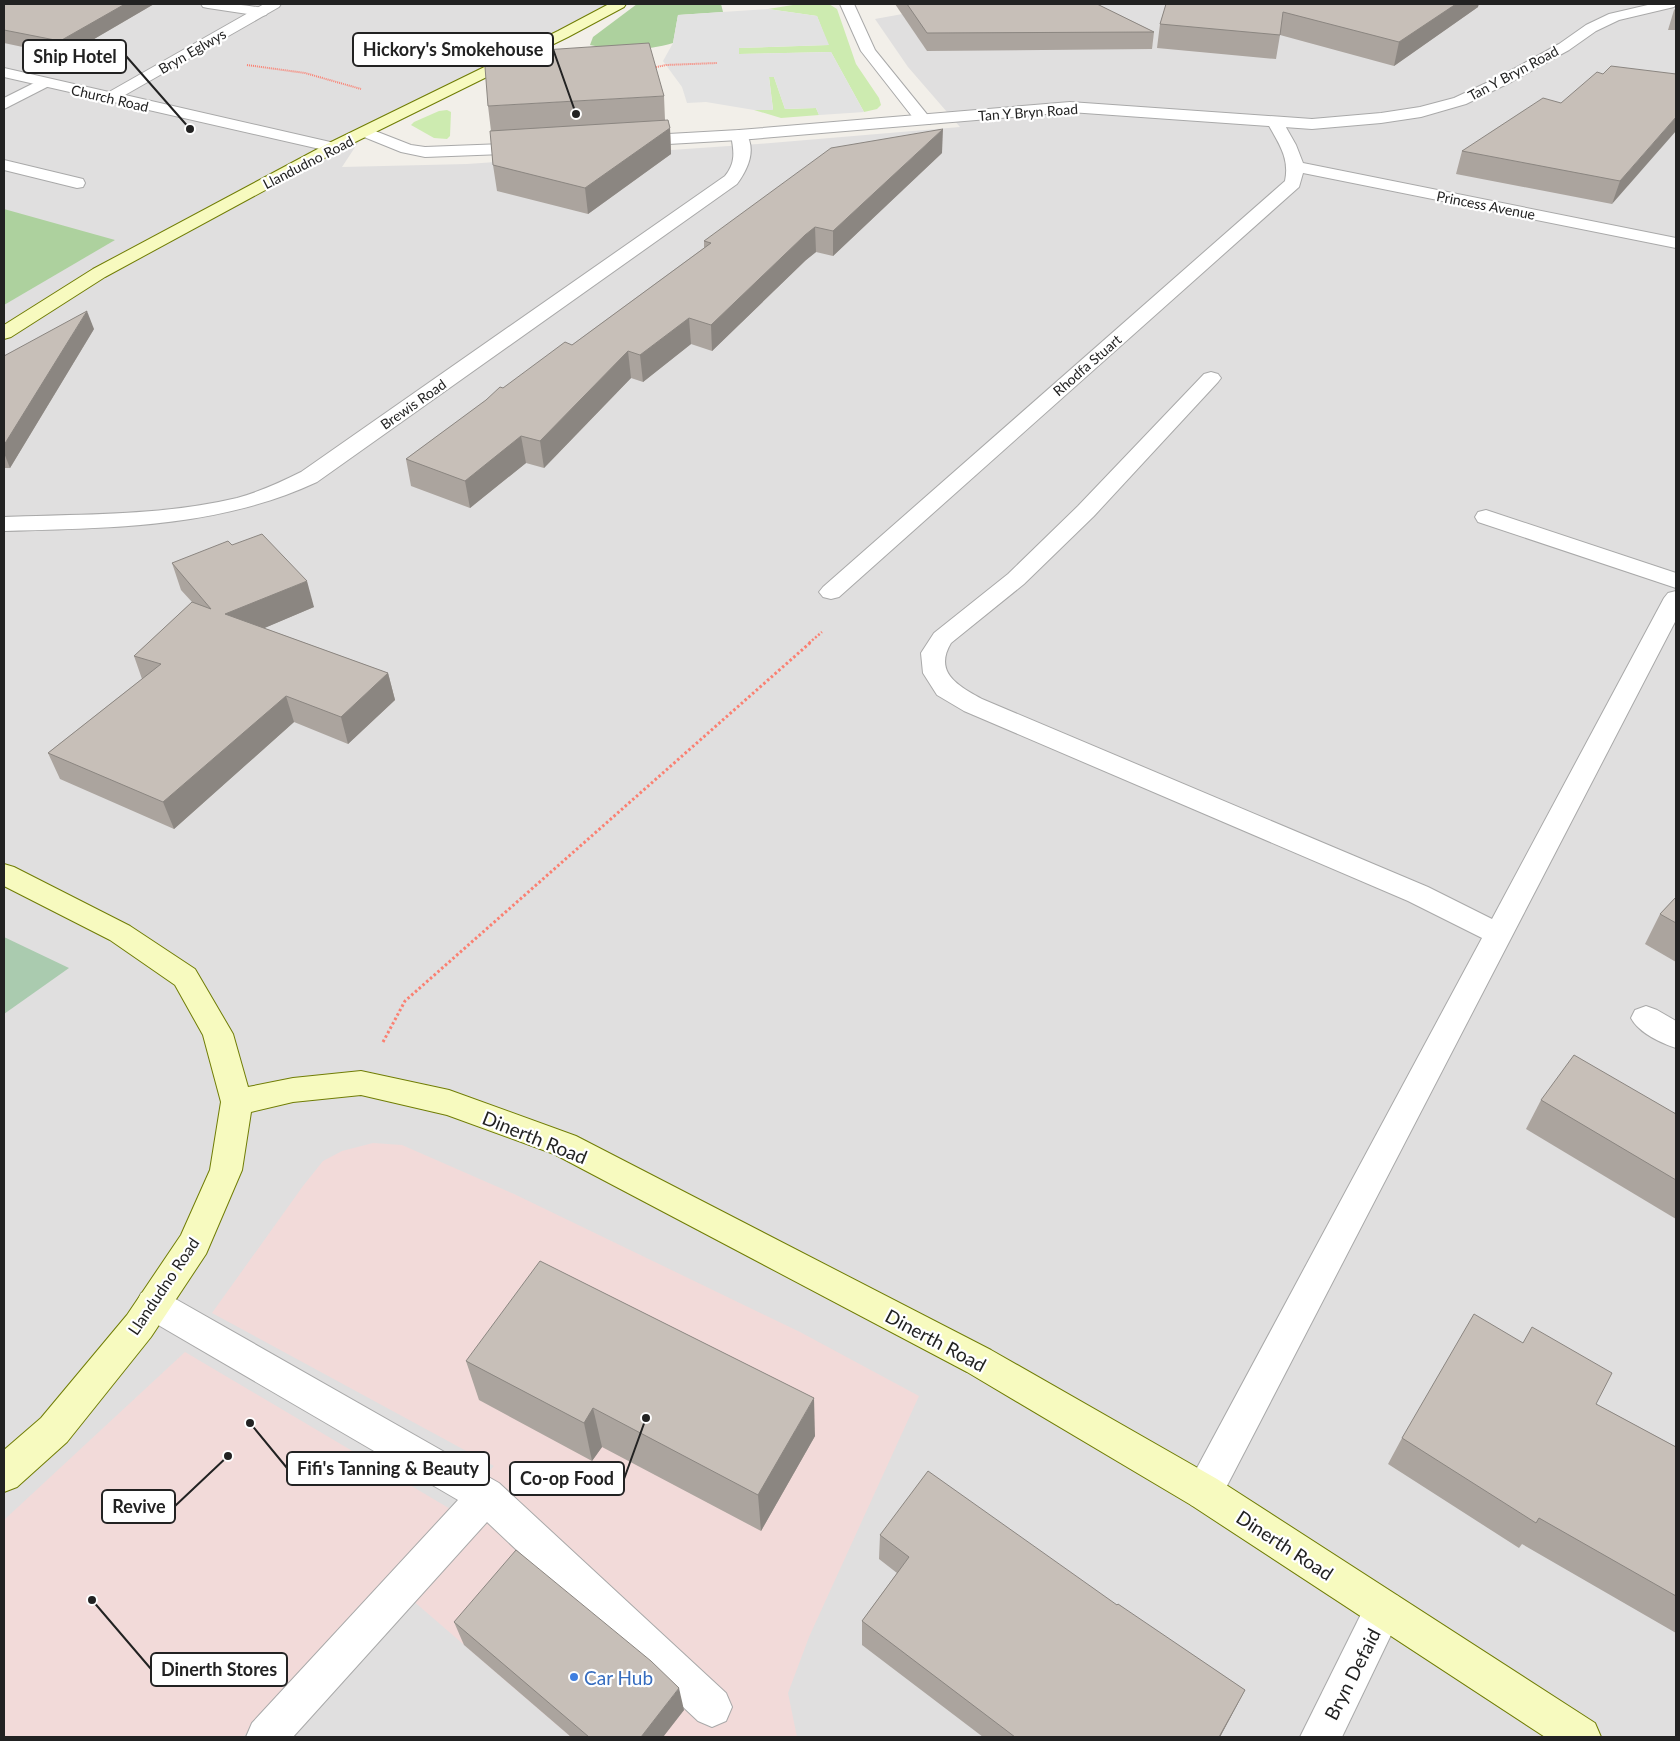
<svg xmlns="http://www.w3.org/2000/svg" width="1680" height="1741" font-family="Lato,sans-serif">
	<rect width="100%" height="100%" fill="#f2efe9"/>
	<path fill="#e0dfdf" d="M4,4H619L563,34L365,132L342,167L467,164L758,144L960,127L908,67L875,19L930,9L928,4H1676V1737H4Z"/>
	<path fill="#f2dad9" d="M373,1143L402,1145L514,1194L800,1332L919,1396L809,1637L788,1693L797,1737H571L389,1580L243,1737H4V1520L185,1352L452,1510L494,1466L212,1313L303,1186L323,1161L342,1151Z"/>
	<g fill="#cdebb0">
		<path d="M799,4H829L837,9L856,64L879,98L881,105L877,109L864,112L831,52L739,54V48L828,45L817,16L768,9Z"/>
		<path d="M769,77H774L785,109L816,108L819,115L781,118L754,110L773,109Z"/>
		<path d="M447,110L451,112L450,136L447,139L434,138L411,125L414,122L439,111Z"/>
	</g>
	<g fill="#add19e">
		<path d="M637,4H721L723,12L678,15L673,43C648,51 615,51 590,45L593,37Z"/>
		<path d="M4,209L115,240L4,305Z"/>
	</g>
	<path fill="#aacbaf" d="M4,937L69,968L4,1014Z"/>
	<path fill="#e2e2e2" d="M768,9L817,16L829,45L739,48V54L831,52L864,112L819,115L816,108L785,109L774,77H769L773,110H754L706,102L687,103L682,87L663,61L673,43L678,15Z"/>
	<g fill="none" stroke-linecap="round" stroke-linejoin="round">
		<g stroke="#a9a9a9" stroke-width="2">
			<g id="lane">
				<path d="M201,4C222,3 245,4 266,9L268,12L266,15L261,16L208,8L203,7Z"/>
				<path d="M1652,4H1676L1674,7L1619,20L1596,31L1569,50L1509,83L1466,104L1421,117L1381,123L1312,129L1070,112L739,140L633,146L627,144L625,141L627,138L633,136L739,130L1070,102L1312,119L1381,113L1420,107L1454,98L1499,77L1559,44L1586,25L1609,14Z"/>
				<path d="M44,78L49,80L52,83L49,86L4,109V98Z"/>
				<path d="M365,127L411,145L425,147L530,143L536,145L538,148L536,151L530,153L425,157L401,152L359,135L357,132L359,129Z"/>
				<path d="M4,160L83,179L85,183L83,187L77,188L4,170Z"/>
				<path d="M1211,372L1218,374L1221,378L1218,382L1094,516L1024,584L951,643C933,673 959,686 982,699L1428,887L1492,919L1664,598L1668,593L1676,591V620L1217,1505L1204,1510L1191,1505L1185,1492L1191,1479L1482,938L1408,901L964,711L937,695L923,673L921,653L934,633L1008,574L1078,506L1204,374Z"/>
				<path d="M1486,510L1676,573V588L1478,522L1475,517L1478,512Z"/>
				<path d="M153,1289L165,1293L499,1483L726,1693L732,1707L726,1721L712,1727L698,1721L487,1522L293,1737H246L252,1723L458,1500L141,1315L136,1304L141,1293Z"/>
			</g>
		</g>
		<g stroke="#a9a9a9" stroke-width="2">
			<g id="street">
				<path d="M264,4H281L279,7L125,95L339,144L341,147L339,150L333,152L4,77V68L109,92Z"/>
				<path d="M840,4H854L875,50L930,118L932,121L930,124H918L861,51Z"/>
				<path d="M1275,117L1281,119L1283,122L1296,145L1303,163L1676,238V248L1303,173L1299,187L839,597L831,599L823,597L819,592L823,587L1285,181C1290,157 1278,143 1267,122L1269,119Z"/>
				<path d="M739,130L745,132C757,149 748,169 737,184L317,482C219,528 110,528 4,531V517C81,514 161,516 237,498C259,492 281,482 301,472L725,176C736,163 734,151 731,135L733,132Z"/>
				<path d="M1646,1006L1657,1010L1676,1021V1048C1661,1043 1639,1033 1631,1018L1635,1010Z"/>
				<path d="M1384,1591L1398,1596L1403,1610L1342,1737H1300L1370,1596Z"/>
			</g>
		</g>
		<g stroke="#707d05" stroke-width="2">
			<g id="secondary">
				<path d="M609,4H626L624,7L568,37L339,150L105,277L11,337L4,339V325L93,269L327,144L558,31Z"/>
				<path d="M4,864L14,867L130,926L195,969L233,1034L248,1087L293,1078L361,1071L449,1090L576,1136L991,1350L1217,1479L1595,1723L1601,1737H1545L1191,1505L967,1372L554,1154L447,1115L361,1095L293,1102L251,1112L242,1170L206,1254L151,1337L67,1442L17,1487L4,1492V1450L41,1418L127,1315L181,1235L210,1170L221,1102L203,1035L175,985L110,940L4,886Z"/>
			</g>
		</g>
		<g stroke="#fa8072" stroke-width="2" stroke-dasharray="1 1" stroke-linecap="butt">
			<path d="M247,65L305,73L361,89"/>
			<path d="M652,68L666,65L717,63"/>
		</g>
		<path stroke="#fa8072" stroke-width="2.5" stroke-dasharray="2 2" stroke-linecap="butt" d="M809,643L822,632"/>
		<path stroke="#fa8072" stroke-width="3" stroke-dasharray="2.5 2.5" stroke-linecap="butt" d="M383,1042L405,1001L811,642"/>
		<use href="#lane" fill="#fff" fill-rule="evenodd"/>
		<use href="#street" fill="#fff" fill-rule="evenodd"/>
		<use href="#secondary" fill="#f7fabf" fill-rule="evenodd"/>
	</g>
	<g fill="#aba49e">
		<path d="M4,4H154L65,56L4,43Z"/>
		<path d="M895,4H1097L1154,32L1152,49L927,51Z"/>
		<path d="M1166,4L1478,7L1394,66L1280,35L1276,59L1157,48L1160,24Z"/>
		<path d="M1676,8V30H1668L1674,10Z"/>
		<path d="M1603,74H1676L1612,204L1456,174L1462,151L1561,103Z"/>
		<path d="M664,96L665,120L670,128L671,154L588,214L497,191L493,165L491,131L488,106Z"/>
		<path d="M942,153L833,256L816,252L806,260L712,351L691,344L643,382L631,378L544,468L526,463L470,508L411,486L406,459L503,388L572,345L704,248V241Z"/>
		<path d="M94,329L10,468H4V356Z"/>
		<path d="M232,545L314,607L264,628L388,673L395,700L348,744L294,722L174,829L60,779L48,753L142,679L134,656L192,602L181,590L172,563Z"/>
		<path d="M1676,897V962L1645,944L1660,914Z"/>
		<path d="M1541,1100L1676,1114V1219L1526,1129Z"/>
		<path d="M466,1361L815,1436L761,1531L602,1447L592,1461L479,1400Z"/>
		<path d="M1596,1404L1676,1447V1633L1522,1544L1519,1548L1388,1464L1402,1438Z"/>
		<path d="M880,1535L1117,1605L1245,1690L1220,1737H983L862,1645V1621L897,1573L879,1559Z"/>
		<path d="M454,1622L684,1710L663,1737H571L464,1645Z"/>
	</g>
	<g fill="#8b8681">
		<path d="M125,4H154L65,56L60,41Z"/>
		<path d="M1456,4H1479L1478,7L1394,66L1399,42Z"/>
		<path d="M1676,117V131L1612,204L1620,181Z"/>
		<path d="M670,128L671,154L588,214L585,188Z"/>
		<path d="M943,129L942,153L833,256V231Z"/>
		<path d="M815,227L816,252L806,260L712,351L711,325L805,235Z"/>
		<path d="M87,311L94,329L10,468L4,453V445Z"/>
		<path d="M689,318L691,344L643,382L640,355Z"/>
		<path d="M628,351L631,378L544,468L540,441Z"/>
		<path d="M521,436L526,463L470,508L465,481Z"/>
		<path d="M307,581L314,607L234,641L225,614Z"/>
		<path d="M388,673L395,700L348,744L341,717Z"/>
		<path d="M286,696L294,722L174,829L163,802Z"/>
		<path d="M814,1398L815,1436L761,1531L758,1495Z"/>
		<path d="M593,1408L602,1447L592,1461L584,1423Z"/>
		<path d="M679,1688L684,1710L663,1737H641Z"/>
		<path d="M1245,1690L1220,1737H1219Z"/>
	</g>
	<g fill="#c7bfb8" stroke="#8b8681">
		<path d="M4,4H125L60,41L4,30Z"/>
		<path d="M907,4H1097L1154,32L927,33Z"/>
		<path d="M1166,4H1456L1399,42L1283,12L1280,35L1160,24Z"/>
		<path d="M649,43L664,96L488,106L484,54Z"/>
		<path d="M1611,66L1676,74V117L1620,181L1462,151L1543,98L1561,103L1597,72L1603,74Z"/>
		<path d="M668,120L670,128L585,188L493,165L490,131Z"/>
		<path d="M943,129L833,231L815,227L805,235L711,325L689,318L640,355L628,351L540,441L521,436L465,481L406,459L486,400L500,387L503,388L565,342L572,345L711,243L704,241L831,148Z"/>
		<path d="M87,311L4,445V356Z"/>
		<path d="M262,534L307,581L225,614L388,673L341,717L286,696L163,802L48,753L161,664L134,656L192,602L211,609L172,563L228,541L232,545Z"/>
		<path d="M1676,897V923L1660,914Z"/>
		<path d="M1574,1055L1676,1114V1180L1541,1100Z"/>
		<path d="M540,1261L814,1398L758,1495L593,1408L584,1423L466,1361Z"/>
		<path d="M1474,1314L1523,1343L1532,1327L1612,1373L1596,1404L1676,1447V1596L1539,1518L1536,1523L1402,1438Z"/>
		<path d="M928,1471L1117,1605L1118,1604L1245,1690L1219,1737H1015L862,1621L909,1557L880,1535Z"/>
		<path d="M516,1550L651,1661L679,1688L641,1737H589L454,1622Z"/>
	</g>
	<circle fill="#3f7fe0" stroke="#fff" stroke-width="2" cx="574" cy="1677" r="5"/>
	<g text-anchor="middle" dominant-baseline="central" stroke-width="4.5" stroke-linejoin="round" paint-order="stroke">
		<g font-size="14" fill="#222" stroke="#fff">
			<text transform="translate(192 51) rotate(-30)">Bryn Eglwys</text>
			<text transform="translate(1513 73) rotate(-28)">Tan Y Bryn Road</text>
			<text transform="translate(110 98) rotate(13)">Church Road</text>
			<text transform="translate(1028 112) rotate(-4)">Tan Y Bryn Road</text>
			<text transform="translate(308 162) rotate(-27)">Llandudno Road</text>
			<text transform="translate(1486 205) rotate(11)">Princess Avenue</text>
			<text transform="translate(1087 365) rotate(-41)">Rhodfa Stuart</text>
			<text transform="translate(413 404) rotate(-35)">Brewis Road</text>
		</g>
		<g font-size="16" fill="#222" stroke="#fff">
			<text transform="translate(163 1286) rotate(-56)">Llandudno Road</text>
		</g>
		<g font-size="19" fill="#222" stroke="#fff">
			<text transform="translate(535 1137) rotate(22)">Dinerth Road</text>
			<text transform="translate(936 1340) rotate(28)">Dinerth Road</text>
			<text transform="translate(1285 1545) rotate(33)">Dinerth Road</text>
			<text transform="translate(1352 1674) rotate(-63)">Bryn Defaid</text>
		</g>
		<g font-size="19" fill="#366cbe" stroke="#fff" text-anchor="start">
			<text x="584" y="1677">Car Hub</text>
		</g>
	</g>
	<path fill="none" stroke="#222" stroke-width="2" d="M576 114L553 49M190 129L126 56M250 1423L287 1468M646 1418L624 1479M228 1456L175 1506M92 1600L151 1669"/>
	<g fill="#222" stroke="#fff" stroke-width="2">
		<circle cx="576" cy="114" r="5"/>
		<circle cx="190" cy="129" r="5"/>
		<circle cx="250" cy="1423" r="5"/>
		<circle cx="646" cy="1418" r="5"/>
		<circle cx="228" cy="1456" r="5"/>
		<circle cx="92" cy="1600" r="5"/>
	</g>
	<g fill="#fff" stroke="#222" stroke-width="2">
		<rect x="353" y="33" width="200" height="33" rx="5"/>
		<rect x="23" y="40" width="103" height="33" rx="5"/>
		<rect x="287" y="1452" width="202" height="33" rx="5"/>
		<rect x="510" y="1462" width="114" height="33" rx="5"/>
		<rect x="102" y="1490" width="73" height="33" rx="5"/>
		<rect x="151" y="1653" width="136" height="33" rx="5"/>
	</g>
	<g font-size="18" text-anchor="middle" font-weight="bold" fill="#222">
		<text x="453" y="56">Hickory's Smokehouse</text>
		<text x="75" y="63">Ship Hotel</text>
		<text x="388" y="1475">Fifi's Tanning &amp; Beauty</text>
		<text x="567" y="1485">Co-op Food</text>
		<text x="139" y="1513">Revive</text>
		<text x="219" y="1676">Dinerth Stores</text>
	</g>
	<rect width="1680" height="1741" fill="none" stroke="#222222" stroke-width="10"/>
</svg>
